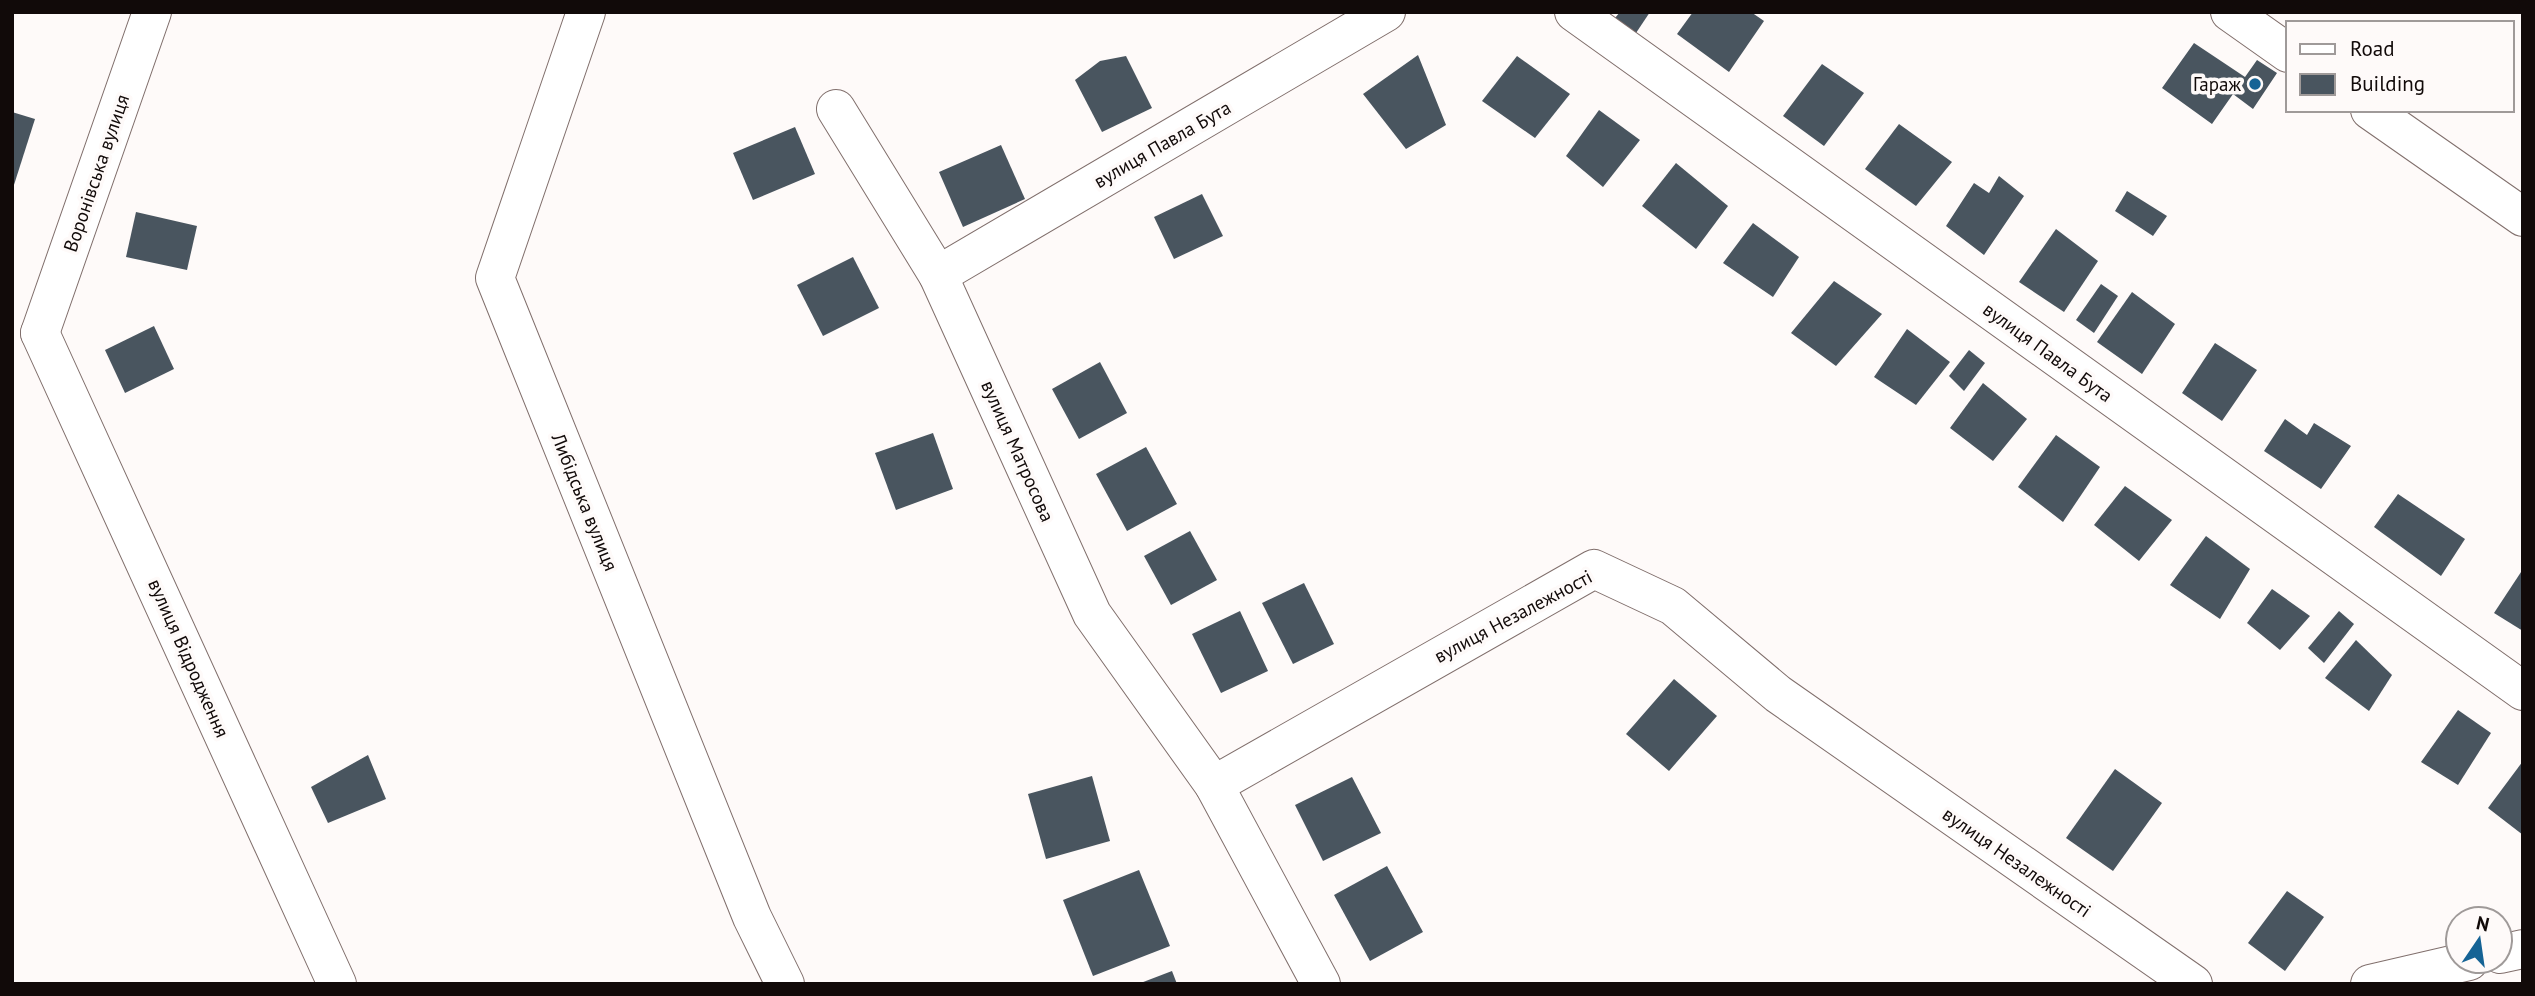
<svg xmlns="http://www.w3.org/2000/svg" width="2535" height="996" font-family="'PT Sans',sans-serif">
	<rect width="100%" height="100%" fill="#fefaf9"/>
	<g fill="#49555f">
		<path d="M1620,12H1650L1636,33L1615,18Z"/>
		<path d="M1693,12H1751L1764,21L1729,72L1677,34Z"/>
		<path d="M2194,43L2245,77L2257,60L2277,73L2253,109L2233,94L2212,124L2162,88Z"/>
		<path d="M1418,55L1446,125L1406,149L1363,94Z"/>
		<path d="M1126,56L1152,108L1102,132L1075,80L1100,61Z"/>
		<path d="M1517,56L1570,94L1535,138L1482,101Z"/>
		<path d="M1822,64L1864,93L1824,146L1783,116Z"/>
		<path d="M1599,110L1640,140L1603,187L1566,156Z"/>
		<path d="M12,112L35,119L13,188H12Z"/>
		<path d="M1899,124L1952,162L1916,206L1865,169Z"/>
		<path d="M795,127L815,174L753,200L733,153Z"/>
		<path d="M1001,145L1025,199L963,227L939,172Z"/>
		<path d="M1676,163L1728,206L1696,249L1642,206Z"/>
		<path d="M1999,176L2024,196L1984,255L1946,226L1974,183L1989,193Z"/>
		<path d="M2127,191L2167,216L2153,236L2115,211Z"/>
		<path d="M1202,194L1223,236L1174,259L1154,217Z"/>
		<path d="M136,212L197,226L187,270L126,257Z"/>
		<path d="M1753,223L1799,257L1773,297L1723,263Z"/>
		<path d="M2056,229L2098,261L2064,312L2019,282Z"/>
		<path d="M853,257L879,308L823,336L797,285Z"/>
		<path d="M1834,281L1882,314L1836,366L1791,333Z"/>
		<path d="M2101,284L2118,296L2094,333L2076,320Z"/>
		<path d="M2132,292L2175,324L2142,374L2097,342Z"/>
		<path d="M154,326L174,369L125,393L105,350Z"/>
		<path d="M1907,329L1950,362L1916,405L1874,377Z"/>
		<path d="M2215,343L2257,370L2222,421L2182,393Z"/>
		<path d="M1969,350L1985,363L1964,391L1949,376Z"/>
		<path d="M1100,362L1127,413L1079,439L1052,389Z"/>
		<path d="M1983,383L2027,419L1993,461L1950,428Z"/>
		<path d="M2285,419L2307,435L2314,423L2351,446L2321,489L2264,451Z"/>
		<path d="M933,433L953,489L896,510L875,453Z"/>
		<path d="M2056,435L2100,467L2063,522L2018,487Z"/>
		<path d="M1146,447L1177,504L1127,531L1096,474Z"/>
		<path d="M2125,486L2172,520L2139,561L2094,525Z"/>
		<path d="M2398,494L2465,539L2441,576L2374,527Z"/>
		<path d="M1190,531L1217,580L1171,605L1144,556Z"/>
		<path d="M2206,536L2250,569L2220,619L2170,585Z"/>
		<path d="M2523,569V631L2494,613Z"/>
		<path d="M1304,583L1334,644L1293,664L1262,603Z"/>
		<path d="M2272,589L2310,616L2280,650L2247,623Z"/>
		<path d="M1240,611L1268,671L1221,693L1192,634Z"/>
		<path d="M2339,611L2354,624L2324,663L2308,648Z"/>
		<path d="M2356,640L2392,675L2369,711L2325,678Z"/>
		<path d="M1674,679L1717,716L1669,771L1626,734Z"/>
		<path d="M2458,710L2491,733L2458,785L2421,762Z"/>
		<path d="M368,755L386,799L328,823L311,787Z"/>
		<path d="M2523,761V835L2488,808Z"/>
		<path d="M2115,769L2162,803L2113,871L2066,838Z"/>
		<path d="M1092,776L1110,841L1046,859L1028,794Z"/>
		<path d="M1352,777L1381,833L1323,861L1295,805Z"/>
		<path d="M1387,866L1423,932L1370,961L1334,895Z"/>
		<path d="M1139,870L1170,946L1093,976L1063,900Z"/>
		<path d="M2287,891L2324,917L2285,971L2248,943Z"/>
		<path d="M1172,971L1177,984H1138Z"/>
	</g>
	<g fill="none" stroke-linecap="round" stroke-linejoin="round">
		<g stroke="#806f6c" stroke-width="40">
			<g id="minor">
				<path d="M586,12L495,278L752,917L785,984"/>
				<path d="M1574,12L2523,691"/>
				<path d="M2230,12L2288,53"/>
				<path d="M836,109L938,275L1092,614L1214,785L1321,984"/>
				<path d="M2370,110L2523,217"/>
				<path d="M938,275L1386,12"/>
				<path d="M40,333L337,984"/>
				<path d="M40,333L152,12"/>
				<path d="M1214,785L1594,569L1673,606L1778,694L2193,984"/>
				<path d="M2500,954L2523,949"/>
				<path d="M2370,984L2469,961"/>
			</g>
		</g>
		<use href="#minor" stroke="#fff" stroke-width="38"/>
	</g>
	<circle fill="#156395" stroke="#fefaf9" stroke-width="2.5" cx="2255" cy="84" r="7"/>
	<g text-anchor="middle" dominant-baseline="central" stroke-width="7" stroke-linejoin="round" paint-order="stroke">
		<g font-size="19" fill="#110a09" stroke="#fefaf9" text-anchor="end">
			<text x="2241" y="84">Гараж</text>
		</g>
		<g font-size="19" fill="#110a09" stroke="#fefaf9">
			<text transform="translate(1162 144) rotate(-30)">вулиця Павла Бута</text>
			<text transform="translate(96 173) rotate(-71)">Воронівська вулиця</text>
			<text transform="translate(2048 352) rotate(36)">вулиця Павла Бута</text>
			<text transform="translate(1018 451) rotate(66)">вулиця Матросова</text>
			<text transform="translate(585 502) rotate(68)">Либідська вулиця</text>
			<text transform="translate(1513 616) rotate(-28)">вулиця Незалежності</text>
			<text transform="translate(189 658) rotate(66)">вулиця Відродження</text>
			<text transform="translate(2017 862) rotate(35)">вулиця Незалежності</text>
		</g>
	</g>
	<rect width="2535" height="996" fill="none" stroke="#110a09" stroke-width="28"/>
	<rect x="2286" y="21" width="228" height="91" fill="#fefaf9" stroke="#9f9a99" stroke-width="2"/>
	<rect x="2300" y="44" width="35" height="10" fill="#ffffff" stroke="#9f9a99" stroke-width="2"/>
	<text x="2350" y="56" font-size="21" fill="#110a09">Road</text>
	<rect x="2300" y="74" width="35" height="21" fill="#49555f" stroke="#9f9a99" stroke-width="2"/>
	<text x="2350" y="91" font-size="21" fill="#110a09">Building</text>
	<g transform="translate(2479 940) rotate(13)"><circle r="33" fill="#fefaf9" stroke="#9f9a99" stroke-width="2"/>
	<path d="M0-5L12 26L0 18L-12 26Z" fill="#156395"/>
	<text y="-10" font-size="19" font-weight="bold" text-anchor="middle" fill="#110a09">N</text>
	</g>
</svg>
